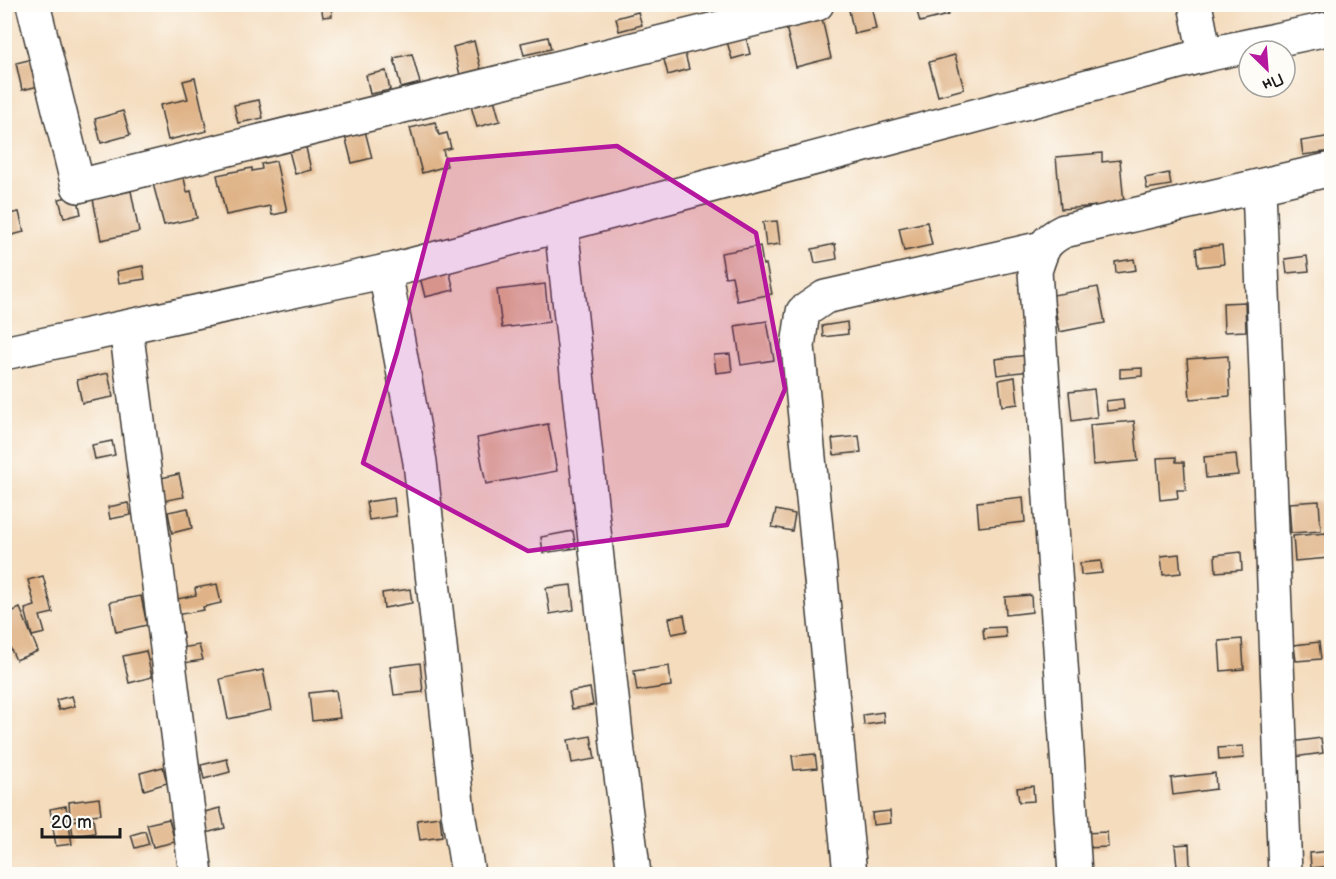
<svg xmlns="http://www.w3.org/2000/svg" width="1336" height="879" font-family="'Balsamiq Sans',sans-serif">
	<rect width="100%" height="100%" fill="#fdfcf7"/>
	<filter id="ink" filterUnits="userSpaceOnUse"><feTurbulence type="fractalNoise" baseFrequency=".0167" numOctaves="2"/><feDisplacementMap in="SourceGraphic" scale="12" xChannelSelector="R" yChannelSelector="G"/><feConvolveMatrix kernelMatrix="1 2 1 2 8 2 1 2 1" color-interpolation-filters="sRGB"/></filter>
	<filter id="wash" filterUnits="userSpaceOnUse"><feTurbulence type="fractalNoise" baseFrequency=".008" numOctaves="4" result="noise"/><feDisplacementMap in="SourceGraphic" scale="24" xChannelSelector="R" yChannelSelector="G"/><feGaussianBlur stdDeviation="1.35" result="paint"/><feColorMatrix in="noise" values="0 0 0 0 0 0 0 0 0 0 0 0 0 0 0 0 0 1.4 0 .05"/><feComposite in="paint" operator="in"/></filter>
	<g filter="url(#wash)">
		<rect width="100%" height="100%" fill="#f4dcbd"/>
		<g id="blocks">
			<g fill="#dfb387">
				<path d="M321,4H331L332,16L323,17Z"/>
				<path d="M915,4H946L948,15L920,22Z"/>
				<path d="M1314,4H1332V9L1315,12Z"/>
				<path d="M871,5L876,29L854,34L849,10Z"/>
				<path d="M820,10L831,58L796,67L784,19Z"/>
				<path d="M638,12L642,25L619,31L616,18Z"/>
				<path d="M745,33L750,54L732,59L726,38Z"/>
				<path d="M548,37L551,49L524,55L521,43Z"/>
				<path d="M474,41L481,70L460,75L453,47Z"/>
				<path d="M684,50L689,69L668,75L663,56Z"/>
				<path d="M412,54L420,83L401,88L394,58Z"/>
				<path d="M955,55L964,89L938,96L929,62Z"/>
				<path d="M33,59L39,86L22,90L16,63Z"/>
				<path d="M386,71L390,90L370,94L366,75Z"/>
				<path d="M195,78L207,131L168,140L160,105L188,99L183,81Z"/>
				<path d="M494,99L500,121L477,127L471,106Z"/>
				<path d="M259,100L263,118L238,123L234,105Z"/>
				<path d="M123,111L130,135L101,143L95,119Z"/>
				<path d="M435,122L439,135L447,133L451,148L443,150L447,166L422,173L410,128Z"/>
				<path d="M364,127L372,158L352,163L344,132Z"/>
				<path d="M1332,136V151L1303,155L1301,141Z"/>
				<path d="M305,143L311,170L295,174L288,147Z"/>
				<path d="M1102,153V162L1120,160L1124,204L1061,209L1056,157Z"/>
				<path d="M276,161L287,212L272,215L270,206L226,215L217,175L252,168V171L262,169L261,164Z"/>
				<path d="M182,169L187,192L191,191L197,218L164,225L151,176Z"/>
				<path d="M1169,173L1171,185L1147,189L1145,178Z"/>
				<path d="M131,191L139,232L101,240L93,199Z"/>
				<path d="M77,195L81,214L64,218L59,199Z"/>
				<path d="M19,212L24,232L4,237V215Z"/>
				<path d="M777,221L780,244L766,246L763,222Z"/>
				<path d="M927,222L932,245L904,251L899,228Z"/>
				<path d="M835,244L837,259L815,263L812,249Z"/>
				<path d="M1222,245L1224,264L1198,267L1196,248Z"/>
				<path d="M760,246L763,265L766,264L772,294L737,301L732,276L725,277L721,253Z"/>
				<path d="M1307,256L1309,271L1287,273L1285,259Z"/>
				<path d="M1134,259L1136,270L1116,273L1115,262Z"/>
				<path d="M143,266L145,279L119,283L117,271Z"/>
				<path d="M448,266L454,290L425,297L419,273Z"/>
				<path d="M545,284L549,322L502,328L497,290Z"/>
				<path d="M1098,287L1105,323L1059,332L1053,295Z"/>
				<path d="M1245,302L1246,331L1224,332L1223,303Z"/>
				<path d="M767,321L774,360L741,365L735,326Z"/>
				<path d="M847,322L848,334L823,337L822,326Z"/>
				<path d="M730,354L732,371L716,373L714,355Z"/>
				<path d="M1028,355L1030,371L997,375L995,359Z"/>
				<path d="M1228,356L1230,396L1190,399L1187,359Z"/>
				<path d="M1142,368V376L1120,378V369Z"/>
				<path d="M108,373L113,397L82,403L77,380Z"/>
				<path d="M1015,377L1018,404L1002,406L999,380Z"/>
				<path d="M1094,389L1097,417L1072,421L1069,392Z"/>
				<path d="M1123,399L1124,409L1107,411L1106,401Z"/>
				<path d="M1134,421L1138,461L1093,465L1090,425Z"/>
				<path d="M548,424L557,471L486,484L477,438Z"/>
				<path d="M859,436L861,452L834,455L832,439Z"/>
				<path d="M112,441L115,455L95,459L92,445Z"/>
				<path d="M1236,454L1238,475L1206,478L1204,457Z"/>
				<path d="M1176,457V462H1184L1186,490H1177L1178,498L1160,500L1157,458Z"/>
				<path d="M179,474L184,497L156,502L152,480Z"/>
				<path d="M1023,497L1025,522L979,527L977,502Z"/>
				<path d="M394,498L396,516L369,520L366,502Z"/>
				<path d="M1319,501L1321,531L1291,533L1289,503Z"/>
				<path d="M128,503L131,515L110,519L108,507Z"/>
				<path d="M188,508L192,528L172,533L168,512Z"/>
				<path d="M776,510L795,514L792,531L772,527Z"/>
				<path d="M573,531L576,548L543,553L541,537Z"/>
				<path d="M1326,533L1329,558L1295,561L1293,536Z"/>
				<path d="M1241,552L1242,570L1216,572L1215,555Z"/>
				<path d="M1179,554L1181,573L1163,575L1161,556Z"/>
				<path d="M1101,561L1102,573L1081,575L1080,563Z"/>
				<path d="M43,576L53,613L40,616L45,633L32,636L25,609L35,606L28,580Z"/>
				<path d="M217,584L221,603L203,607L204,610L176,615L173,600L196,595L195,588Z"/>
				<path d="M571,585L574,610L550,614L546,588Z"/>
				<path d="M410,589L412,603L384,608L382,593Z"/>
				<path d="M1031,595L1032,612L1006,615L1005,597Z"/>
				<path d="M141,596L147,625L116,632L110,602Z"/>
				<path d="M20,608L38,651L16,660L4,635V615Z"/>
				<path d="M684,615L687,631L672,634L669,618Z"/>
				<path d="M1005,627L1006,637L984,639L983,628Z"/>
				<path d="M1242,639L1244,669L1221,671L1219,641Z"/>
				<path d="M1319,642L1321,659L1296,661L1294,645Z"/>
				<path d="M199,645L203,660L184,663L181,648Z"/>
				<path d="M146,651L152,677L129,683L123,656Z"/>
				<path d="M420,663L423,692L394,695L390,667Z"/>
				<path d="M669,666L671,686L637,691L634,671Z"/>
				<path d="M263,670L271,710L228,719L220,679Z"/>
				<path d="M590,688L593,705L572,709L569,692Z"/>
				<path d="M336,690L340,718L312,721L309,693Z"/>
				<path d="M72,696L75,706L59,710L56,700Z"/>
				<path d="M883,712L884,722L864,725L863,715Z"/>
				<path d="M591,736L595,759L572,763L568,740Z"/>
				<path d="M1321,738L1323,753L1294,757L1292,742Z"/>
				<path d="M1243,746L1244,758L1219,760L1218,748Z"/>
				<path d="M815,754L817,768L794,770L792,756Z"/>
				<path d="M227,759L230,772L204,779L201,765Z"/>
				<path d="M163,767L167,783L144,790L140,773Z"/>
				<path d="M1215,773L1216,789L1173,795L1171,778Z"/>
				<path d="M1033,786L1034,801L1019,802L1017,788Z"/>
				<path d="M99,798L101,814L70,817L69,802Z"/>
				<path d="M66,806L72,844L56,846L50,809Z"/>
				<path d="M220,808L225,828L202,834L197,814Z"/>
				<path d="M890,811L891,823L873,825L872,813Z"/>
				<path d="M440,817L442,837L420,840L417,820Z"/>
				<path d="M93,818L95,833L73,836L71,821Z"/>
				<path d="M169,819L175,842L153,847L147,824Z"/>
				<path d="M145,831L149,844L135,848L131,835Z"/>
				<path d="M1107,832L1108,847L1084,848L1083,833Z"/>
				<path d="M1189,844L1190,866L1177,867L1175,845Z"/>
				<path d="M1332,851V866L1311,868L1310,853Z"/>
			</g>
		</g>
	</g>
	<g filter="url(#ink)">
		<use href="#blocks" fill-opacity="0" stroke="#3c3934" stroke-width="1.5"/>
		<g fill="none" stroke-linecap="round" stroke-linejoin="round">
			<g stroke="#3c3934" stroke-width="36">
				<g id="minor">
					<path d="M33,4L78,186L817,4"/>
					<path d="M1195,4L1205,55"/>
					<path d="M1259,187L1285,874"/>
					<path d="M561,225L618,753L634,874"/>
					<path d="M385,271L420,462L458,812L468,874"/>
					<path d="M126,328L196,874"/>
					<path d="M4,353L396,269L1205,55L1332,28"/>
					<path d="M850,874L798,346L803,312L825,297L1042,248"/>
					<path d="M1075,874L1035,271C1042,250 1043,241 1064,231L1332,169"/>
				</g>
			</g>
			<use href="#minor" stroke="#fff" stroke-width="33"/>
		</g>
	</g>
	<path fill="#b5179e" fill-opacity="0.2" stroke="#b5179e" stroke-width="4.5" stroke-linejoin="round" d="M617,146L756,233L785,389L727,525L528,551L363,463L397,352L448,160Z"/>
	<rect width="1336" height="879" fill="none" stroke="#fdfcf7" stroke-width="24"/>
	<g transform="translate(1267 69) rotate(155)"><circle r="28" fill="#fdfcf7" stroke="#a3a29f" stroke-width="1.5"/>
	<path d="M0-4.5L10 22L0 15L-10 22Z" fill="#b5179e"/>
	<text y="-9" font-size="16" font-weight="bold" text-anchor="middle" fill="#1c1c1c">Пн</text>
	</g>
	<path d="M42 828v9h78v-9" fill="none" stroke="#1c1c1c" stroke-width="3"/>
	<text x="51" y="828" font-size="18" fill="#1c1c1c" stroke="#fdfcf7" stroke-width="4.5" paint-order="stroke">20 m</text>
</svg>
